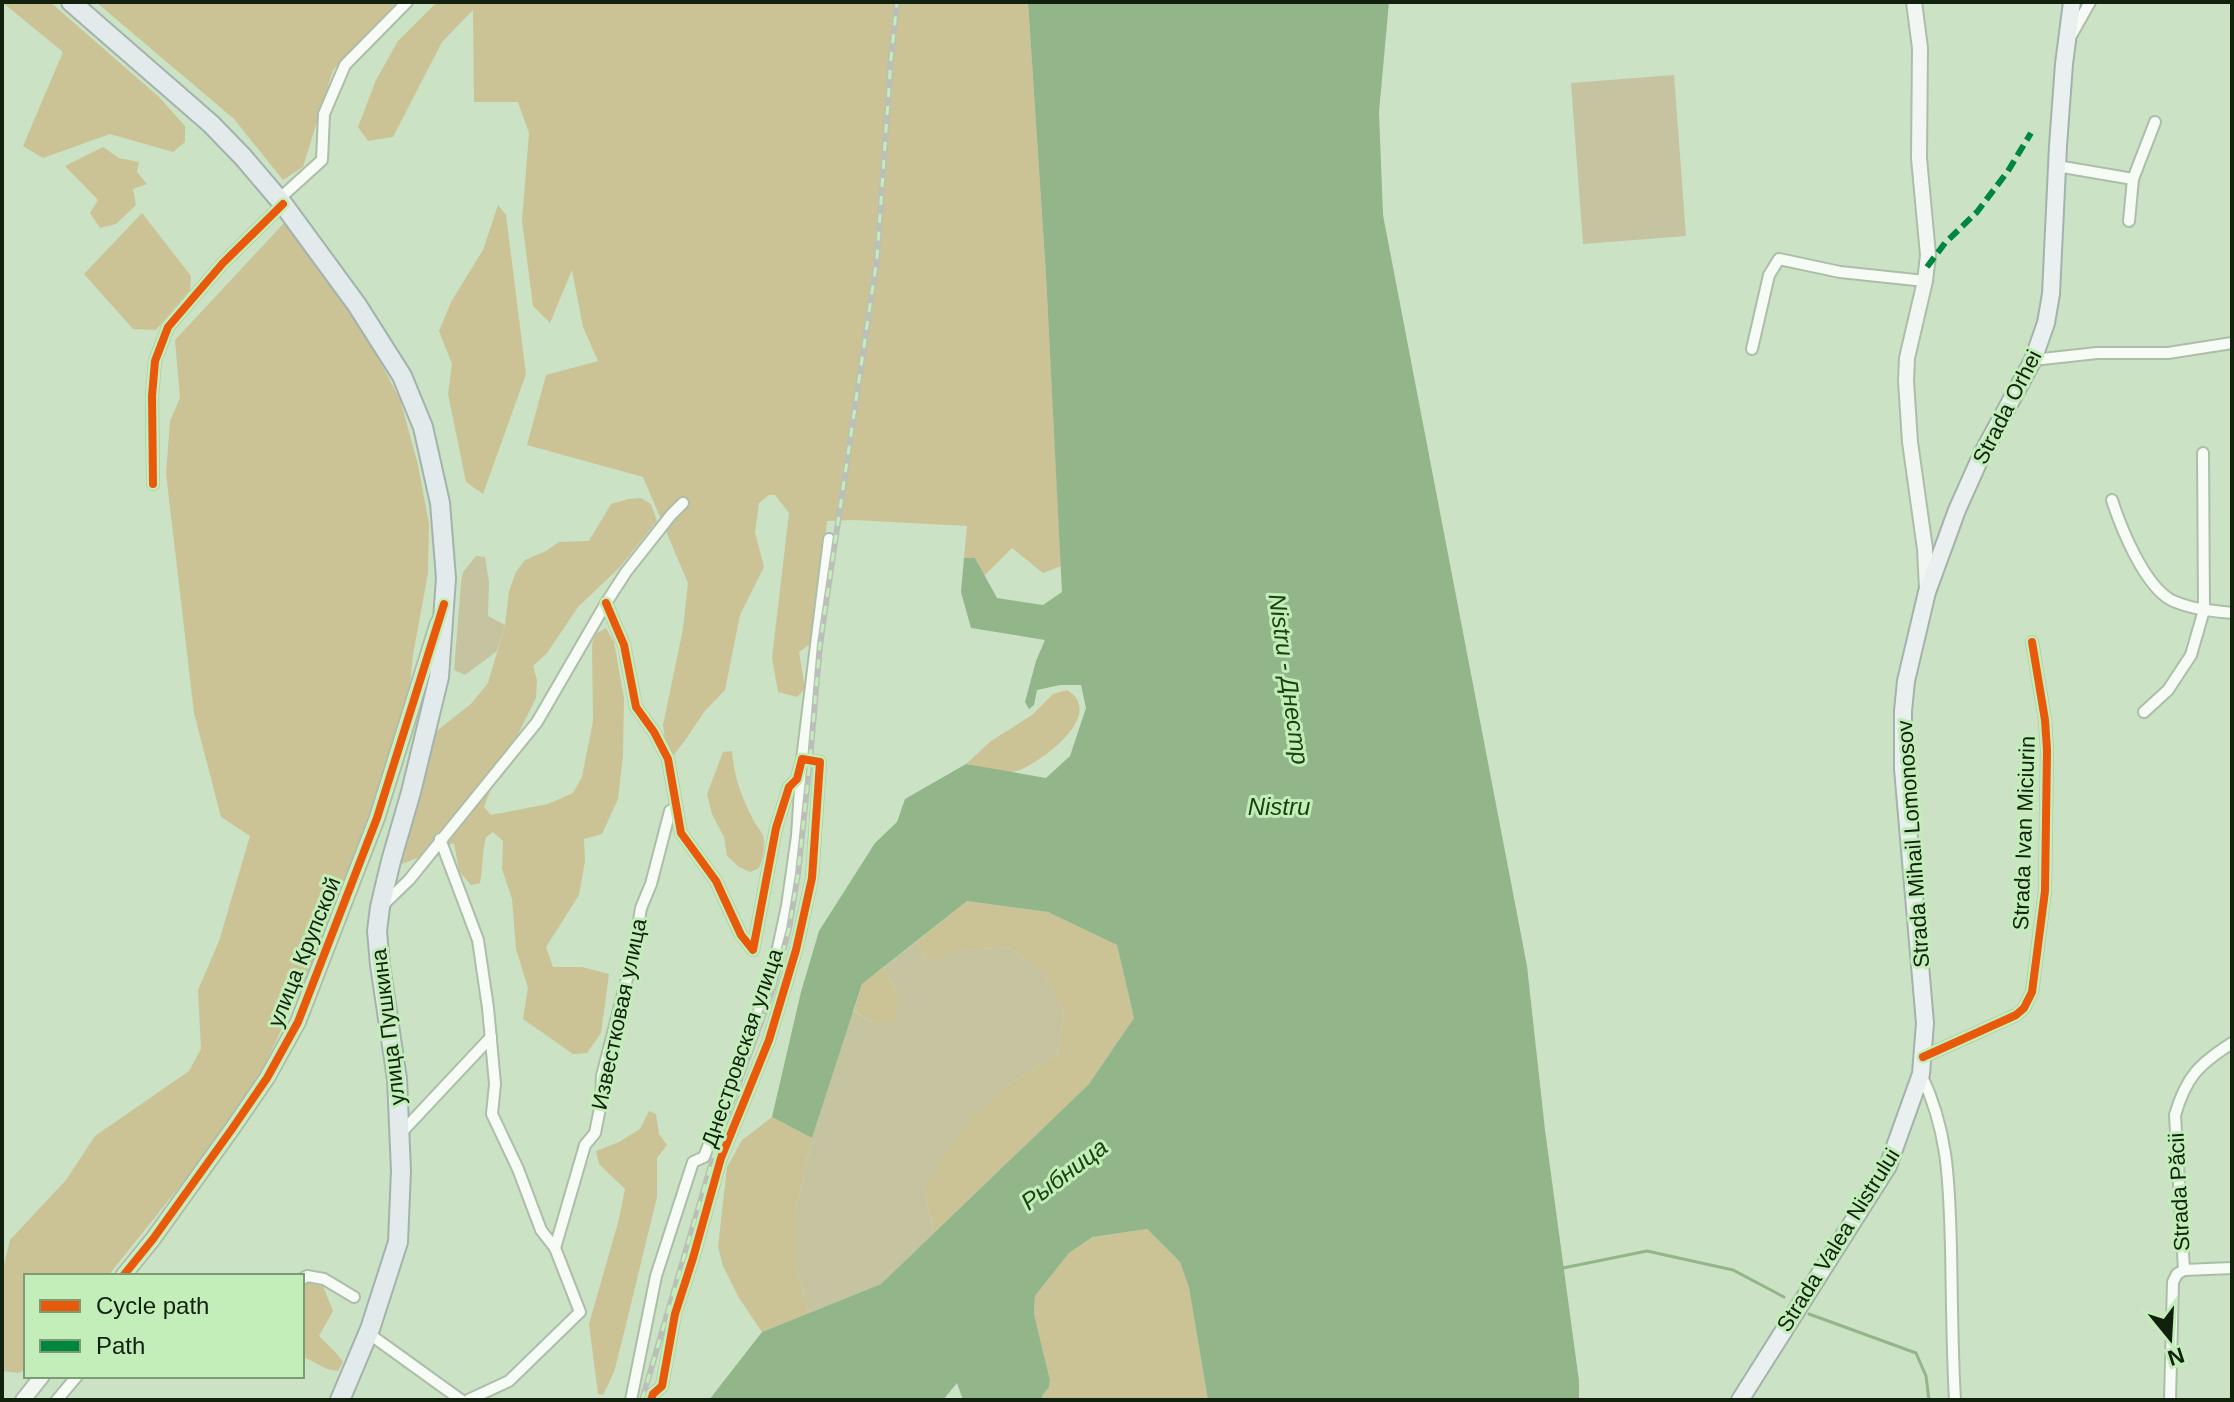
<svg xmlns="http://www.w3.org/2000/svg" width="2234" height="1402" font-family="Arial,sans-serif">
	<rect width="100%" height="100%" fill="#cbe2c5"/>
	<g fill="#c6c3a0">
		<path d="M1674,75L1686,236L1583,244L1571,83Z"/>
		<path d="M476,556L485,557L489,582L488,616L505,625L497,651L465,675L454,670L461,583L463,572Z"/>
		<path d="M917,941L927,963L955,951L1008,947L1043,972L1064,1012L1058,1054L1005,1087L924,1188L934,1233L881,1284L809,1313L795,1266V1215L812,1138L853,1011L876,1024L898,995L884,967Z"/>
	</g>
	<g fill="#cbc396">
		<path d="M2,2H50L159,97L185,126V142L173,152L110,134L43,158L23,146L63,52Z"/>
		<path d="M96,2H397L333,70L303,167L283,180L234,119Z"/>
		<path d="M437,2H1028L1046,275L1061,566L1043,573L1012,548L984,576L975,558H964L967,526L854,520L827,521L814,635L810,644L799,652L805,689L797,697L778,692L772,658L789,513L775,495H769L759,503L755,533L764,567L740,615L725,690L704,712L686,739L673,756L665,740L663,725L683,629L688,583L643,477L527,445L546,375L598,361L583,327L572,270L550,323L533,306L522,221L529,133L518,102H474L473,10L442,42L393,137L368,141L358,127L376,80L398,41Z"/>
		<path d="M103,147L119,158L139,162L137,172L147,184L133,189L136,205L116,224L100,228L90,213L98,200L65,166Z"/>
		<path d="M498,205L506,215L526,374L483,494L466,482L448,394L452,364L439,331L451,302L483,250Z"/>
		<path d="M142,213L191,276L190,290L156,330L133,329L84,274Z"/>
		<path d="M284,223L358,321L400,399L418,465L429,524L428,573L413,655L407,714L351,866L317,953L264,1067L216,1141L108,1276H26V1370L18,1373L2,1371V1273L10,1240L66,1180L95,1136L189,1071L201,1049L198,990L219,941L250,836L221,817L194,713L166,473L170,421L180,398L175,340Z"/>
		<path d="M641,498L651,504L657,521L619,568L578,607L547,653L533,666L537,680L536,698L490,791L484,807L491,815L548,804L573,793L582,777L593,721L592,645L595,634L606,628L614,642L624,698L623,755L618,799L602,834L584,839L585,861L579,895L546,947L553,967H582L609,974L601,1033L587,1053L573,1054L523,1019L528,988L516,949L512,899L502,869L503,841L493,832L486,837C482,853 483,867 480,883L471,885L459,871L454,843L402,864L400,854L412,824L431,739L439,729L471,704L488,683L505,625L509,591L516,572L525,560L546,551L559,542L589,541L611,504L628,499Z"/>
		<path d="M1067,690C1107,714 1041,763 1017,771C1006,774 979,766 966,764L991,741L1032,715L1053,694Z"/>
		<path d="M732,751C734,776 741,797 753,819C755,825 761,830 763,836C766,845 763,859 759,868L750,872L739,867L727,856L724,837L712,814L707,794L723,752Z"/>
		<path d="M967,901L1048,912L1117,945L1134,1018L1089,1084L934,1233L924,1188L967,1121L1005,1087L1058,1054L1064,1012L1043,972L1008,947L956,951L927,963L917,941Z"/>
		<path d="M884,967L898,995L895,1021L876,1024L854,1011L862,984Z"/>
		<path d="M649,1111L656,1114L659,1134L667,1145L657,1158V1197L623,1337L614,1372L603,1395L598,1394L589,1324L619,1219L625,1189L599,1164L596,1151L619,1142L640,1129Z"/>
		<path d="M772,1117L812,1138L795,1215V1266L809,1313L762,1332L739,1298L723,1266L718,1247L727,1167L742,1140Z"/>
		<path d="M1147,1229L1180,1262L1189,1288L1208,1400H1043L1042,1396L1049,1387L1050,1380L1034,1314L1035,1296L1069,1253L1094,1237Z"/>
		<path d="M306,1283L323,1286L333,1311L319,1336L336,1353L343,1362L338,1371L327,1369L302,1356V1285Z"/>
	</g>
	<path fill="#92b58a" d="M1028,2H1389L1379,112L1383,215L1527,966L1545,1130L1579,1381V1400H1208L1189,1288L1180,1262L1147,1229L1093,1237L1069,1253L1035,1296L1034,1314L1050,1380L1049,1387L1042,1396L1043,1400H963L957,1383L943,1400H709L762,1332L881,1284L1089,1084L1134,1018L1117,945L1048,912L967,901L862,984L812,1138L772,1117L801,992L819,931L875,843L897,822L905,799L966,764L1046,778L1070,756L1086,708L1081,685H1060L1037,690L1034,705L1029,709L1025,702L1036,661L1045,640L971,628L961,592L964,558H975L997,598L1043,605L1062,592L1046,275Z"/>
	<g fill="none" stroke-linecap="round" stroke-linejoin="round">
		<g stroke="#92b58a" stroke-width="3">
			<path d="M1563,1268L1647,1251L1733,1270L1784,1297"/>
			<path d="M1809,1314L1916,1353L1926,1376L1929,1400"/>
		</g>
		<g stroke="#acbea8" stroke-width="14">
			<g id="street">
				<path d="M2072,34L2090,2"/>
				<path d="M2057,166L2133,179"/>
				<path d="M278,200L322,160L324,114L345,65L407,2"/>
				<path d="M2129,221L2133,179L2155,122"/>
				<path d="M1752,349L1769,275L1779,259L1840,272L1925,281"/>
				<path d="M2033,360L2097,353H2168L2232,343"/>
				<path d="M153,484L152,396L155,361L168,327L223,263L283,204"/>
				<path d="M2112,500C2121,528 2144,585 2171,600C2190,609 2212,611 2232,613"/>
				<path d="M606,603L624,645L636,707L654,732L668,759L681,833L716,881L741,935L753,950L776,828L789,787L797,779L802,759L820,762L812,878L796,950L769,1040L721,1158L693,1258L675,1314L662,1386L653,1394L651,1400"/>
				<path d="M2144,712L2168,690L2191,655L2204,610L2203,453"/>
				<path d="M440,839L478,940L488,1008L495,1084L492,1114L518,1169L541,1230L555,1248"/>
				<path d="M382,906L409,880L537,722L606,603L626,572L671,515L683,503"/>
				<path d="M2232,1043C2199,1064 2186,1077 2175,1115L2184,1270L2232,1268"/>
				<path d="M1923,1057L2016,1015L2024,1008L2032,992L2045,891L2047,750L2045,720L2032,642"/>
				<path d="M1921,1074C1949,1133 1949,1183 1951,1247C1952,1298 1952,1349 1955,1400"/>
				<path d="M400,1134L491,1037"/>
				<path d="M302,1279L307,1276L324,1279L354,1297"/>
				<path d="M368,1333L461,1400"/>
				<path d="M57,1400L77,1376"/>
				<path d="M468,1400L509,1381L580,1312L555,1248L585,1145L595,1133L601,1103L602,1076L634,951L641,908L651,884L670,811L676,807"/>
				<path d="M631,1400L656,1276L693,1162L704,1157L745,1052L773,971L787,906L797,836L802,759L829,539"/>
				<path d="M2170,1400L2173,1282L2177,1274L2184,1270"/>
			</g>
		</g>
		<g stroke="#acbea8" stroke-width="18">
			<g id="secondary">
				<path d="M1914,2L1920,48L1919,158L1928,255L1925,281L1907,358L1906,381L1910,442L1925,549L1927,589"/>
				<path d="M123,1276L153,1239L232,1129L267,1078L298,1022L377,818L438,623"/>
				<path d="M23,1400L42,1376"/>
			</g>
		</g>
		<g stroke="#a3b3ac" stroke-width="20">
			<path id="primary" d="M1740,1400L1888,1166L1921,1074L1925,1023L1903,769V711L1906,681L1927,592L1957,510L1982,454L2033,360L2046,323L2051,294L2058,146L2064,64L2072,2"/>
		</g>
		<g stroke="#a3b3ac" stroke-width="22">
			<path id="highway" d="M71,2L211,124L243,157L283,204L357,305L402,376L423,427L440,503L446,578L439,677L411,792L391,861L380,907L377,931L380,965L397,1079L401,1171L398,1242L370,1329L340,1400"/>
		</g>
		<use href="#street" stroke="#f7fbf6" stroke-width="10"/>
		<use href="#secondary" stroke="#f1f6f3" stroke-width="14"/>
		<use href="#primary" stroke="#eaf0f0" stroke-width="16"/>
		<use href="#highway" stroke="#e2eaec" stroke-width="18"/>
		<g stroke="#bac0b8" stroke-width="6">
			<path id="rail" d="M642,1400L718,1141L773,989L789,929L798,874L810,760L820,644L877,258L891,59L897,2"/>
		</g>
		<use href="#rail" stroke="#c3eeb9" stroke-width="3" stroke-dasharray="9" stroke-linecap="butt"/>
		<path stroke="#00873e" stroke-width="6" stroke-dasharray="12 6" stroke-linecap="butt" d="M1927,267L1945,243L1977,212L2008,171L2031,133"/>
		<g stroke="#c3eeb9" stroke-width="13">
			<g id="cycleway">
				<path d="M153,484L152,396L155,361L168,327L223,263L283,204"/>
				<path d="M606,603L624,645L636,707L654,732L668,759L681,833L716,881L741,935L753,950L776,828L789,787L797,779L802,759L820,762L812,878L796,950L769,1040L721,1158L693,1258L675,1314L662,1386L653,1394L651,1400"/>
				<path d="M1923,1057L2016,1015L2024,1008L2032,992L2045,891L2047,750L2045,720L2032,642"/>
				<path d="M123,1276L153,1239L232,1129L267,1078L298,1022L377,818L444,604"/>
			</g>
		</g>
		<use href="#cycleway" stroke="#e8590c" stroke-width="8"/>
	</g>
	<g text-anchor="middle" dominant-baseline="central" stroke-width="6" stroke-linejoin="round" paint-order="stroke">
		<g font-size="22" fill="#11210e" stroke="#c3eeb9">
			<text transform="translate(2007 407) rotate(-63)">Strada Orhei</text>
			<text transform="translate(2024 833) rotate(-88)">Strada Ivan Miciurin</text>
			<text transform="translate(1913 844) rotate(-94)">Strada Mihail Lomonosov</text>
			<text transform="translate(304 952) rotate(-68)">улица Крупской</text>
			<text transform="translate(619 1014) rotate(-78)">Известковая улица</text>
			<text transform="translate(388 1027) rotate(-97)">улица Пушкина</text>
			<text transform="translate(742 1048) rotate(-71)">Днестровская улица</text>
			<text transform="translate(2179 1192) rotate(-93)">Strada Păcii</text>
			<text transform="translate(1838 1240) rotate(-58)">Strada Valea Nistrului</text>
		</g>
		<g font-size="24" font-style="italic" fill="#19420f" stroke="#c3eeb9">
			<text transform="translate(1289 679) rotate(82)">Nistru - Днестр</text>
			<text x="1279" y="806">Nistru</text>
			<text transform="translate(1064 1174) rotate(-37)">Рыбница</text>
		</g>
	</g>
	<rect width="2234" height="1402" fill="none" stroke="#11210e" stroke-width="8"/>
	<rect x="24" y="1274" width="280" height="104" fill="#c3eeb9" stroke="#7c9c75" stroke-width="2"/>
	<rect x="40" y="1300" width="40" height="12" fill="#e8590c" stroke="#7c9c75" stroke-width="2"/>
	<text x="96" y="1314" font-size="24" fill="#11210e">Cycle path</text>
	<rect x="40" y="1340" width="40" height="12" fill="#00873e" stroke="#7c9c75" stroke-width="2"/>
	<text x="96" y="1354" font-size="24" fill="#11210e">Path</text>
	<g transform="translate(2170 1338) rotate(162)" stroke="#c3eeb9" stroke-width="6" paint-order="stroke">
	<path d="M0-6L14 30L0 20L-14 30Z" fill="#11210e"/>
	<text y="-12" font-size="22" font-weight="bold" text-anchor="middle" fill="#11210e">N</text>
	</g>
</svg>
